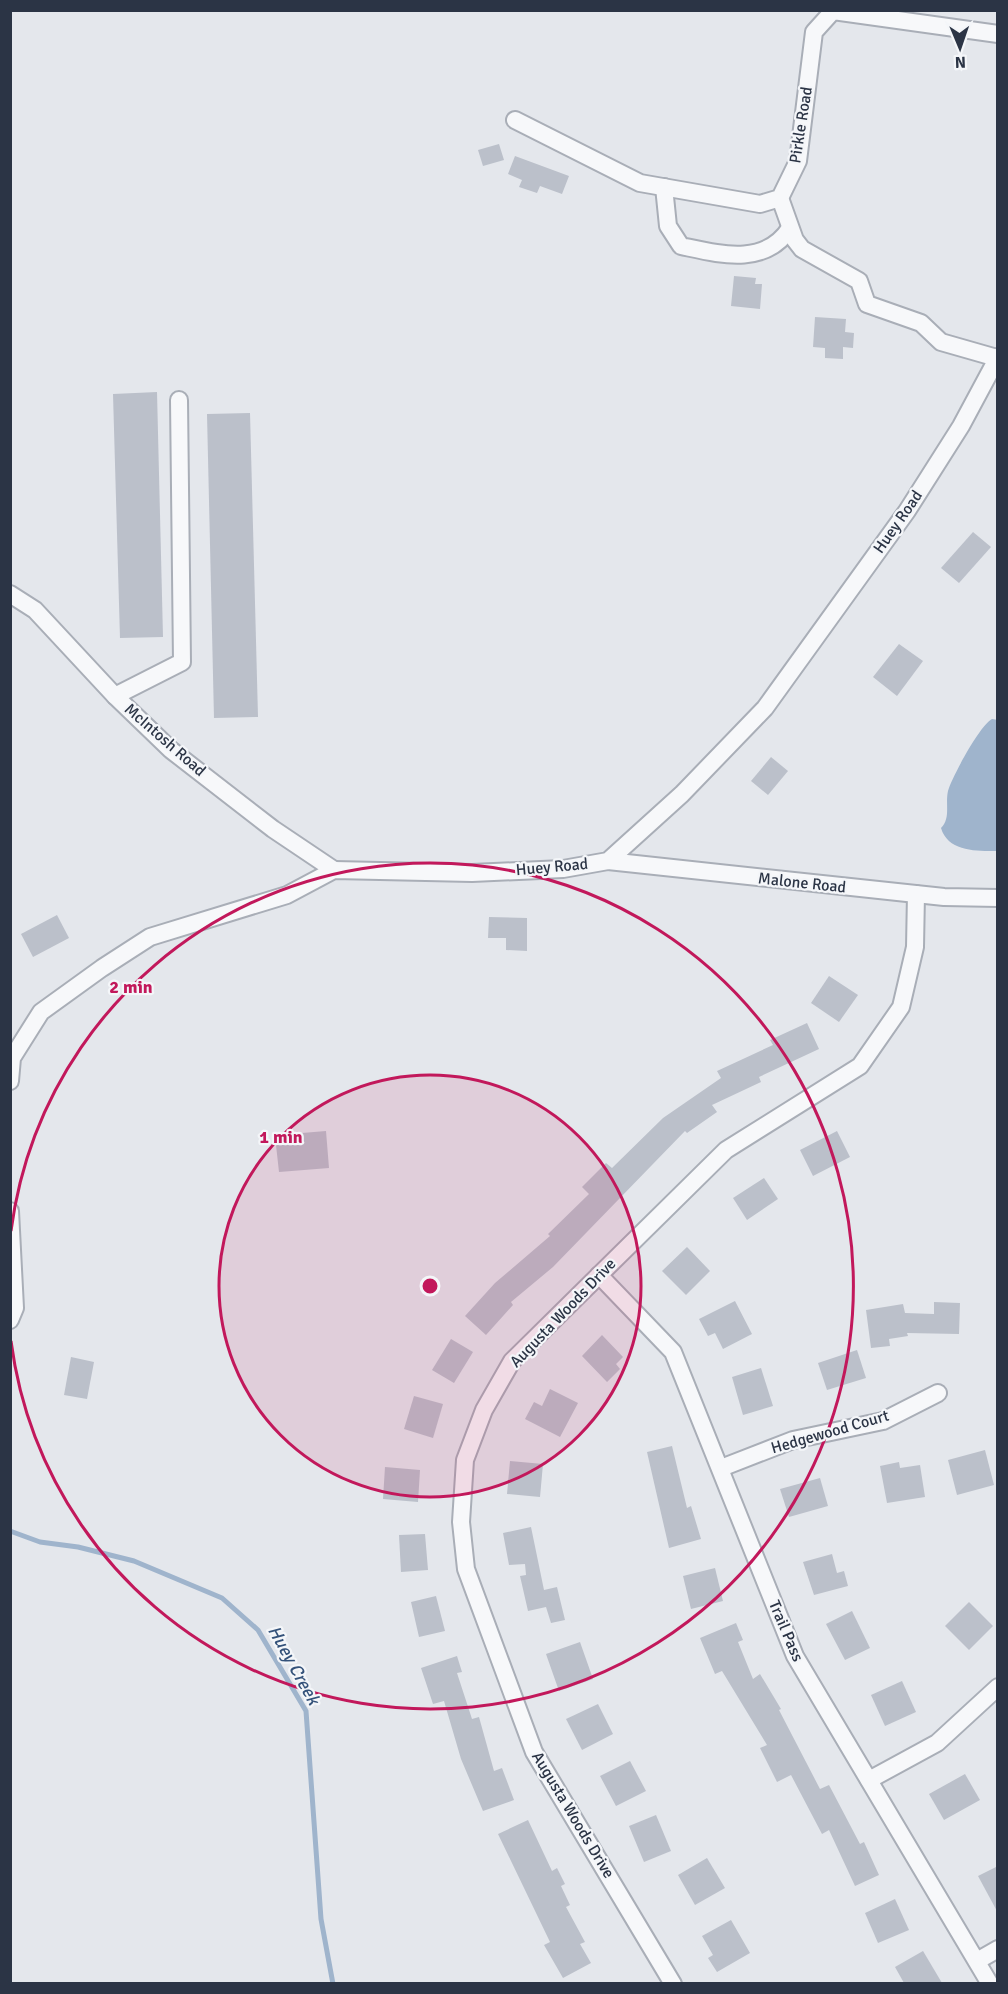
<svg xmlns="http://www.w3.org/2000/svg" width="1008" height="1994" font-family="Signika,sans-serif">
	<rect width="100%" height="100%" fill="#e4e7ec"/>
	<path fill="#9fb4cc" d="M992,719L998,720L997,851C977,851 948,852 941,828C951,818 945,804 948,791C952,777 980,725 992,719Z"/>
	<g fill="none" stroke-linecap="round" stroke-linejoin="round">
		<path stroke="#9fb4cc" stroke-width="5" d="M10,1531L40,1542L78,1547L134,1561L222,1598L258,1630L306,1711L321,1919L333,1984"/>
	</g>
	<g fill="#bbc0ca">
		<path d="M499,144L504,160L483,166L478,150Z"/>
		<path d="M515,156L569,176L562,194L540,186L537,193L519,187L522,180L508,174Z"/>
		<path d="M734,276L756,278L755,284H762L760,309L731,306Z"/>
		<path d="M815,317L846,319L845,332L854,333L853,348L843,347V359L825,358V348L813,347Z"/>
		<path d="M157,392L163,637L120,638L113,394Z"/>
		<path d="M250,413L258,717L214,718L207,414Z"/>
		<path d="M973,532L991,547L959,583L941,568Z"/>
		<path d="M899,644L923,661L897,696L873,677Z"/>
		<path d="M771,757L788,771L768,795L751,781Z"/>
		<path d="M57,915L69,938L33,957L21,934Z"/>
		<path d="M489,917L527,918V951L506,950V938H488Z"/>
		<path d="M829,976L858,995L839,1022L811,1003Z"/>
		<path d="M807,1023L819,1049L759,1077L761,1082L712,1105L717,1112L687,1133L685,1131L553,1267L511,1302L513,1305L486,1335L465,1316L495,1283L550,1236L548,1234L589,1194L582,1187L606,1163L612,1168L663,1118L721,1078L717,1071L773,1045L770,1040Z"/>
		<path d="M326,1131L329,1168L279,1172L276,1145L302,1143V1133Z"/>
		<path d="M837,1131L850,1157L813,1176L800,1150Z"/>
		<path d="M764,1178L778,1199L747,1220L733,1198Z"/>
		<path d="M687,1247L710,1271L686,1295L662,1271Z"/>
		<path d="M735,1301L752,1334L723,1349L715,1333L708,1336L699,1319Z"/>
		<path d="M934,1302L960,1303L959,1334L907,1333L908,1336L889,1339L890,1346L871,1348L866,1310L903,1304L905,1313L934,1314Z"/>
		<path d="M602,1335L623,1357L616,1364L620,1369L607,1382L582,1356Z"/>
		<path d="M451,1339L473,1352L454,1383L432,1370Z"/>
		<path d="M857,1350L866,1378L827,1390L818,1363Z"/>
		<path d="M71,1357L94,1362L87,1399L64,1395Z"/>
		<path d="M761,1368L773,1406L743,1415L732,1377Z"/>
		<path d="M550,1389L578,1403L560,1437L525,1419L534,1402L542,1406Z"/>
		<path d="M414,1396L443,1404L433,1438L404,1429Z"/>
		<path d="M672,1446L687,1508L691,1506L701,1539L669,1548L647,1452Z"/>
		<path d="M985,1450L994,1485L957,1495L948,1460Z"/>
		<path d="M510,1461L543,1464L540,1497L507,1494Z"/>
		<path d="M899,1462L900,1468L920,1465L925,1497L887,1503L880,1466Z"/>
		<path d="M385,1467L420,1470L418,1502L383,1499Z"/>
		<path d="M820,1478L828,1506L789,1517L780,1489Z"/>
		<path d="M531,1527L544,1590L557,1587L565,1620L551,1623L546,1607L528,1611L520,1576L526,1575L525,1564L509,1565L503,1533Z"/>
		<path d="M425,1534L428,1570L401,1572L399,1535Z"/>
		<path d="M832,1554L837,1573L844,1571L848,1586L814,1595L803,1562Z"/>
		<path d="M715,1568L723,1601L691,1609L683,1576Z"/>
		<path d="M436,1596L445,1631L419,1637L411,1602Z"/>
		<path d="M969,1602L993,1626L969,1650L945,1626Z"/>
		<path d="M852,1611L870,1648L845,1660L826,1624Z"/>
		<path d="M736,1623L743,1640L738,1642L753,1679L760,1674L781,1709L779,1710L820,1789L829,1785L860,1844L864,1842L879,1875L855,1886L829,1830L822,1834L791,1775L777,1782L760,1748L767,1745L722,1671L715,1674L700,1638Z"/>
		<path d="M580,1642L593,1679L559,1691L546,1654Z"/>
		<path d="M457,1656L462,1672L457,1673L472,1719L479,1717L494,1771L502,1768L514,1800L483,1811L461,1759L444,1701L433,1704L421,1668Z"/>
		<path d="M902,1681L916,1712L885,1726L871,1695Z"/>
		<path d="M598,1704L613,1734L582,1750L566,1719Z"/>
		<path d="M630,1761L646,1791L616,1806L600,1776Z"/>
		<path d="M965,1774L980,1800L944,1820L929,1794Z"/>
		<path d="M656,1815L671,1851L644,1862L629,1826Z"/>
		<path d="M528,1820L552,1871L557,1868L565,1884L561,1886L570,1905L566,1907L585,1942L580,1944L591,1963L563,1978L544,1945L550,1942L498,1834Z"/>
		<path d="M707,1858L725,1888L695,1905L678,1875Z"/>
		<path d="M998,1866V1913L978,1876Z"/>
		<path d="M895,1899L909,1930L878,1943L865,1913Z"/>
		<path d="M731,1920L750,1953L717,1972L708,1958L713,1955L702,1936Z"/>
		<path d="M923,1951L942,1983H904L895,1967Z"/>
	</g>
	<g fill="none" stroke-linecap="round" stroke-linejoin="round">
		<g stroke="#a9aeb7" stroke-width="20">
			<g id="minor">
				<path d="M515,120L640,183L760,204L780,198L798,161L814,32L833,11L998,34"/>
				<path d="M664,187L668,226L681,246C719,254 765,267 790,228"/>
				<path d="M780,198L795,240L802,249L859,281L867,304L921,323L941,342L997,358"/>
				<path d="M10,594L35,610L115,696L171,750L273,829L334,870"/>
				<path d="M115,696L182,662L179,400"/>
				<path d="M608,861L944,897L998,898"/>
				<path d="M10,1081L12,1058L41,1012L102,968L150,937L287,895L334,870L472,873L563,869L608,861L682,794L765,708L907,511L961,426L998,357"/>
				<path d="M10,1211L15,1308L10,1320"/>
				<path d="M599,1275L673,1352L795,1656L990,1984"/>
				<path d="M721,1468L793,1440L883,1421L938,1393"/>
				<path d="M869,1780L937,1743L998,1687"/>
				<path d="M977,1961L998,1949"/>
				<path d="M673,1984L534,1752L466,1569L461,1522L465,1460L484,1410L512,1361L726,1150L860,1066L901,1007L915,947L916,894"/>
			</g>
		</g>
		<use href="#minor" stroke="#f7f8fa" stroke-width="16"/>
	</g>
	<circle cx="430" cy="1286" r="211" fill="#c2185b" fill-opacity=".12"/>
	<g fill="none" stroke="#c2185b" stroke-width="3">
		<circle cx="430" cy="1286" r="211"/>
		<path d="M11 1231A423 423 0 1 1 11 1341"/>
	</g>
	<g text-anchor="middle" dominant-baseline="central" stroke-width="4.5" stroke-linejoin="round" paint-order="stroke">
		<g font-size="16" fill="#2b3445" stroke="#f4f6f9">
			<text transform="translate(801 125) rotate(-81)">Pirkle Road</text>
			<text transform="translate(898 522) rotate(-55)">Huey Road</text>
			<text transform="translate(165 740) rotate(41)">McIntosh Road</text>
			<text transform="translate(552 867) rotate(-5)">Huey Road</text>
			<text transform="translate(802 883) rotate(6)">Malone Road</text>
			<text transform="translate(563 1313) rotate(-46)">Augusta Woods Drive</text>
			<text transform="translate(830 1432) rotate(-16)">Hedgewood Court</text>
			<text transform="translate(786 1631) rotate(67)">Trail Pass</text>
			<text transform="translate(573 1815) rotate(59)">Augusta Woods Drive</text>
		</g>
		<g font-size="18" font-style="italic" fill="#34527a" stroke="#f4f6f9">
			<text transform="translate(294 1665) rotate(61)">Huey Creek</text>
		</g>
	</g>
	<circle cx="430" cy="1286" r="9" fill="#c2185b" stroke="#f4f6f9" stroke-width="3"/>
	<g font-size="18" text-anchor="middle" font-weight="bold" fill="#c2185b" stroke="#f4f6f9" stroke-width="4.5" stroke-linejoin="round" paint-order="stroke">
		<text x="131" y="993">2 min</text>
		<text x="281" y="1143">1 min</text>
	</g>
	<rect width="1008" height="1994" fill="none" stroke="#2b3445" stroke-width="24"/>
	<g transform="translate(960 48) rotate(178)" stroke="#f4f6f9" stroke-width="4.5" paint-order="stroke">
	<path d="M0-4.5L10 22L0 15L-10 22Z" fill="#2b3445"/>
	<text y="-9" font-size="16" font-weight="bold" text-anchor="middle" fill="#2b3445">N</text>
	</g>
</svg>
